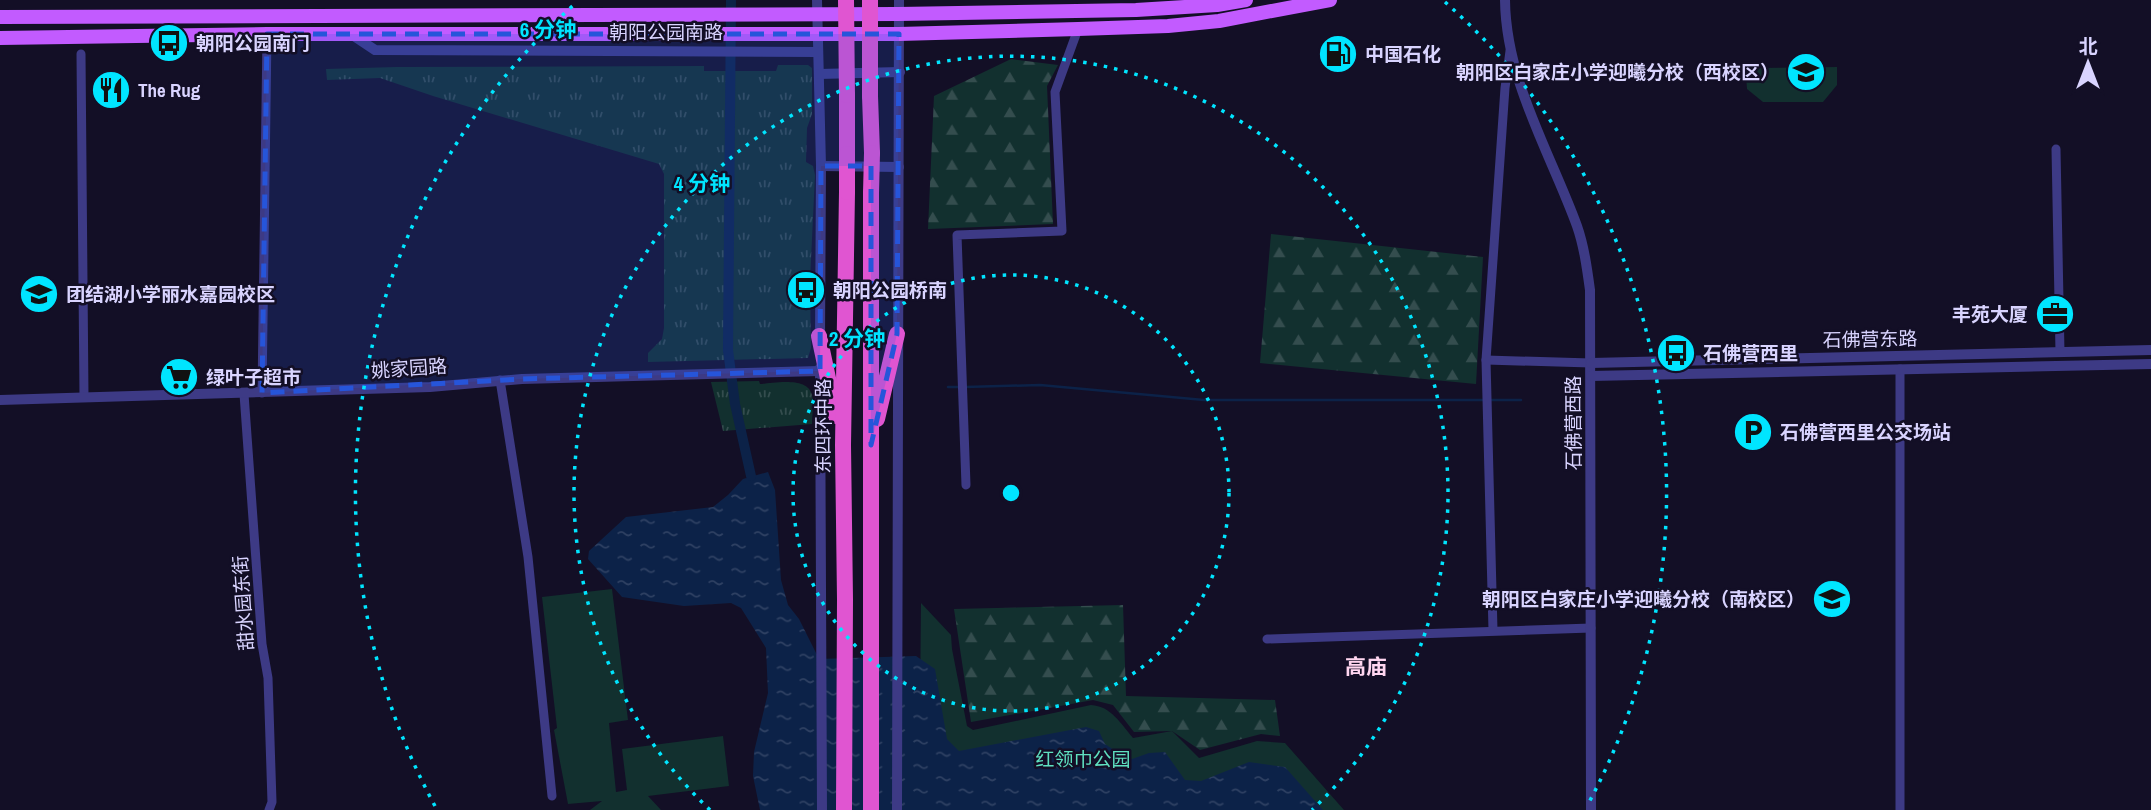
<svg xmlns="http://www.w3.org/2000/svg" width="2151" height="810" font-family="'Archivo Narrow','Noto Sans SC',sans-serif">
	<defs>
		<pattern id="grass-tufts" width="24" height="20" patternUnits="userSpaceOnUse" patternTransform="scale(1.75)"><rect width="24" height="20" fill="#12302f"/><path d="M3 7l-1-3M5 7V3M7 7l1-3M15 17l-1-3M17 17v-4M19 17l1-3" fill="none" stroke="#344d4e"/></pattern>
		<pattern id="forest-firs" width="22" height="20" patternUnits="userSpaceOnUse" patternTransform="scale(1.75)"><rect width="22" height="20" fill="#12302f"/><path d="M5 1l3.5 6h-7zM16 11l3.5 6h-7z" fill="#344d4e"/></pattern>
		<pattern id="water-ripples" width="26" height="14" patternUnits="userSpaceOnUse" patternTransform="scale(1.75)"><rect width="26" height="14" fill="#0c2248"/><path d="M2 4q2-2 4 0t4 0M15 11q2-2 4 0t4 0" fill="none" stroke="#2f4163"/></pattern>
	</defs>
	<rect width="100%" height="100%" fill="#130f26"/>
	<g fill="url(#grass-tufts)">
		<path d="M778,65H808L812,68V114L807,128L806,162L813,166L815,175L810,281L811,348L808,358L648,362V353L662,339L664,328V174L659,164L433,96L380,78L327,80L326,69L397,67L704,66V71H776Z"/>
		<path d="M759,381L760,384C774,383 808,376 812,395C814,403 812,415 812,424L723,431L711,382Z"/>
	</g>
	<g fill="url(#forest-firs)">
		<path d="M1011,59L1058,65L1047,86L1053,224L928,229L934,96Z"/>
		<path d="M1271,234L1483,257L1476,384L1260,363Z"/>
		<path d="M1123,605L1126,696L1275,700L1280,736L1261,734L1200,750L1172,731L1134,732L1113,705L1093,700L971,722L954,609Z"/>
	</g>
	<g fill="#12302f">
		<path d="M1837,67V85L1823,102H1763L1747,89L1746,76L1757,68Z"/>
		<path d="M612,589L628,720L609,723L616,792L627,790L622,749L723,736L729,786L648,796L661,810H590L602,801L568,804L554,730L557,728L542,597Z"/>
		<path d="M921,603L951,635L952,649L967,726L973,730L1091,705C1111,706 1121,724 1133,738L1172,731L1199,758L1257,741L1285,743L1344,810H919Z"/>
	</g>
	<path fill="url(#water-ripples)" d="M768,472L775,490L781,580L788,605L799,619L819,659L916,656L935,669L947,739L959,751L1086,727L1099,731L1105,744L1123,756L1132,759L1149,753L1165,752L1185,780L1201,781L1249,762L1285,767L1323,810H760L753,776L754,752L768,693L766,648L741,608L731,603L684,606L622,597L588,559L589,551L626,517L713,507L728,495L743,479Z"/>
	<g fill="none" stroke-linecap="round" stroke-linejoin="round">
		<g stroke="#0c2248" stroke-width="2.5">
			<path d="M948,387H959"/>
			<path d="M965,387L1040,385L1204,400H1483"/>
			<path d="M1489,400H1521"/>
		</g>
		<path stroke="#0c2248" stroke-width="10" d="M731,0L728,350L735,404L751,476"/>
		<g stroke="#3d3a85" stroke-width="9">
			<path d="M81,54L84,397"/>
			<path d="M2056,149L2060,352"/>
			<path d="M1486,360L1591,363"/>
			<path d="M1900,369V810"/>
			<path d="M500,380L528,557L552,796"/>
			<path d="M262,393L267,34"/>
			<path d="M244,394L262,644L268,678L272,802L269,810"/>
			<path d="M966,485L957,235L1062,231L1055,92L1078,29"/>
			<path d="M1493,630L1486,360L1505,88L1510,51"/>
			<path d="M1267,639L1591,628"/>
		</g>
		<g stroke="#3d3a85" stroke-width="10">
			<path d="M817,0L821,166L820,342"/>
			<path d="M1505,0C1506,81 1550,152 1577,226C1584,246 1587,268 1590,290L1591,810"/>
			<path d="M351,34L375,50L818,52"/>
			<path d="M819,74L900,72"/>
			<path d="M821,166L899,167"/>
			<path d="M1591,363L2151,350"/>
			<path d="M820,368L822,810"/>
			<path d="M1591,376L2151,364"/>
			<path d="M0,400L430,387L522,379L820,371"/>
			<path d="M897,810L899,0"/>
		</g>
		<g stroke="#c25bff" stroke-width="14">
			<path d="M0,17L898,14L1136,10L1217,5L1246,0"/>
			<path d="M0,38L267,34H899L1078,29L1168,26L1219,21L1330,0"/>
		</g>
		<g stroke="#e055d1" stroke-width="16">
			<path d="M870,96L872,153"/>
			<path d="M847,154V95"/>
			<path d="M871,193V810"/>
			<path d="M819,336L836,416"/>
			<path d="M877,419L897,334"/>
			<path d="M844,810L845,599L843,445L847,192"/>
		</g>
		<g stroke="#e055d1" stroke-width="16">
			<path d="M846,0L847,95"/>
			<path d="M870,0V96"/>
			<path d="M847,154V192"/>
			<path d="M871,193L872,153"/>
		</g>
	</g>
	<path fill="#2655da" fill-opacity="0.2" stroke="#2655da" stroke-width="5" stroke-dasharray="14 9" stroke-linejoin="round" d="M267,34H899L897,334L871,445V166H821L820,371L522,379L262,393Z"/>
	<g fill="none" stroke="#00e5ff" stroke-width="3.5" stroke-dasharray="3.5 7">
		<circle cx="1011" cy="493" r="218"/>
		<path d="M710 810A437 437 0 1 1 1312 810"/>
		<path d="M435 806A655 655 0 0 1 577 2M1445 2A655 655 0 0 1 1587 806"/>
	</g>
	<defs>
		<g id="bus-disc" transform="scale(2.0125)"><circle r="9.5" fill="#00e5ff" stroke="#130f26"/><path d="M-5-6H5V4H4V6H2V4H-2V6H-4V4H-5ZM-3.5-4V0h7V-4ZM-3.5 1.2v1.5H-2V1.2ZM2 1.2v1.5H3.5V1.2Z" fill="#111"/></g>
		<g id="fuel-disc" transform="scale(2.0125)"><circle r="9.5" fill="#00e5ff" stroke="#130f26"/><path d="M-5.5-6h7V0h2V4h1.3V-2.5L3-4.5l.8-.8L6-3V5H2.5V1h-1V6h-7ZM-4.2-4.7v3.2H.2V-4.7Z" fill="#111"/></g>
		<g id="school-disc" transform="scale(2.0125)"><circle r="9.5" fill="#00e5ff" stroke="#130f26"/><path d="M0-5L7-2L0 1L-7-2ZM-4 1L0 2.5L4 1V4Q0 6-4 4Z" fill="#111"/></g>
		<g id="restaurant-disc" transform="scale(2.0125)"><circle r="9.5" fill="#00e5ff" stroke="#130f26"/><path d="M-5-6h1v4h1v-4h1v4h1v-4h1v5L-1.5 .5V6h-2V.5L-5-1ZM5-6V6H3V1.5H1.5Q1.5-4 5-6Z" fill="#111"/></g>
		<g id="office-disc" transform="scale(2.0125)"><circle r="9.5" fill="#00e5ff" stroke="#130f26"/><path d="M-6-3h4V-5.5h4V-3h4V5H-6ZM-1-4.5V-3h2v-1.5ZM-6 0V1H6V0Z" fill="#111"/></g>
		<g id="supermarket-disc" transform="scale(2.0125)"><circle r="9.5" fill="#00e5ff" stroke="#130f26"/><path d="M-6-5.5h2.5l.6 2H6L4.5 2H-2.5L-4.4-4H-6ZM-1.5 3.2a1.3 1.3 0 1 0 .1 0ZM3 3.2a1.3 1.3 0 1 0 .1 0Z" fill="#111"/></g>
		<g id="parking-disc" transform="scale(2.0125)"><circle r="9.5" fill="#00e5ff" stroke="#130f26"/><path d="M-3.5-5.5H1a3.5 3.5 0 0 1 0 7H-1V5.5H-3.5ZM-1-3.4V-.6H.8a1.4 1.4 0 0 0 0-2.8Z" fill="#111"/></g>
	</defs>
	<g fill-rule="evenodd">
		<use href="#bus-disc" x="169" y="43"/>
		<use href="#fuel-disc" x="1338" y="54"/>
		<use href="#school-disc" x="1806" y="72"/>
		<use href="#restaurant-disc" x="111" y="90"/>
		<use href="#bus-disc" x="806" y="290"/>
		<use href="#school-disc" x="39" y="294"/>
		<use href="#office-disc" x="2055" y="314"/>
		<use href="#bus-disc" x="1676" y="353"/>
		<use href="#supermarket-disc" x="179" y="377"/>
		<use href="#parking-disc" x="1753" y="432"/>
		<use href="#school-disc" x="1832" y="599"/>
	</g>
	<g text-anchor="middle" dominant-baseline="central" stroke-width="5" stroke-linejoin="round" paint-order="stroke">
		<g font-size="19" fill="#d9d4ff" stroke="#130f26">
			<text x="666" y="32">朝阳公园南路</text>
			<text transform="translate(1870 339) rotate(-1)">石佛营东路</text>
			<text transform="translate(409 368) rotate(-4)">姚家园路</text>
			<text transform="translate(1573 423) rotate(-90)">石佛营西路</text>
			<text transform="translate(823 426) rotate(-90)">东四环中路</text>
			<text transform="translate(243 603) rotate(-94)">甜水园东街</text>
		</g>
		<g font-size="19" font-weight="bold" fill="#d9d4ff" stroke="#130f26" text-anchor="start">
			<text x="196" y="43">朝阳公园南门</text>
			<text x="1365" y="54">中国石化</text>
			<text x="1779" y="72" text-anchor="end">朝阳区白家庄小学迎曦分校（西校区）</text>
			<text x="138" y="90">The Rug</text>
			<text x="833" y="290">朝阳公园桥南</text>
			<text x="66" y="294">团结湖小学丽水嘉园校区</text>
			<text x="2028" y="314" text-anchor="end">丰苑大厦</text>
			<text x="1703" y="353">石佛营西里</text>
			<text x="206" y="377">绿叶子超市</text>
			<text x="1780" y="432">石佛营西里公交场站</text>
			<text x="1805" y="599" text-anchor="end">朝阳区白家庄小学迎曦分校（南校区）</text>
		</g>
		<g font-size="19" fill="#5fe0c0" stroke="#130f26">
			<text x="1083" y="759">红领巾公园</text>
		</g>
		<g font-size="21" font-weight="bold" fill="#ffd6f0" stroke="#130f26">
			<text x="1366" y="666">高庙</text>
		</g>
	</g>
	<circle cx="1011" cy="493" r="10" fill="#00e5ff" stroke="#130f26" stroke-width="3.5"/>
	<g font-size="21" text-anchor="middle" font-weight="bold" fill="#00e5ff" stroke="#130f26" stroke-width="5" stroke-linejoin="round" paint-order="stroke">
		<text x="548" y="37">6 分钟</text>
		<text x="702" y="191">4 分钟</text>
		<text x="857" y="346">2 分钟</text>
	</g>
	<g transform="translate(2088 63)" stroke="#130f26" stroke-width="5" paint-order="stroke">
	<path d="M0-5L12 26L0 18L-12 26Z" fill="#d9d4ff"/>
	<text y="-10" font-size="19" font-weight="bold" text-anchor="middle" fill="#d9d4ff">北</text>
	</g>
</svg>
